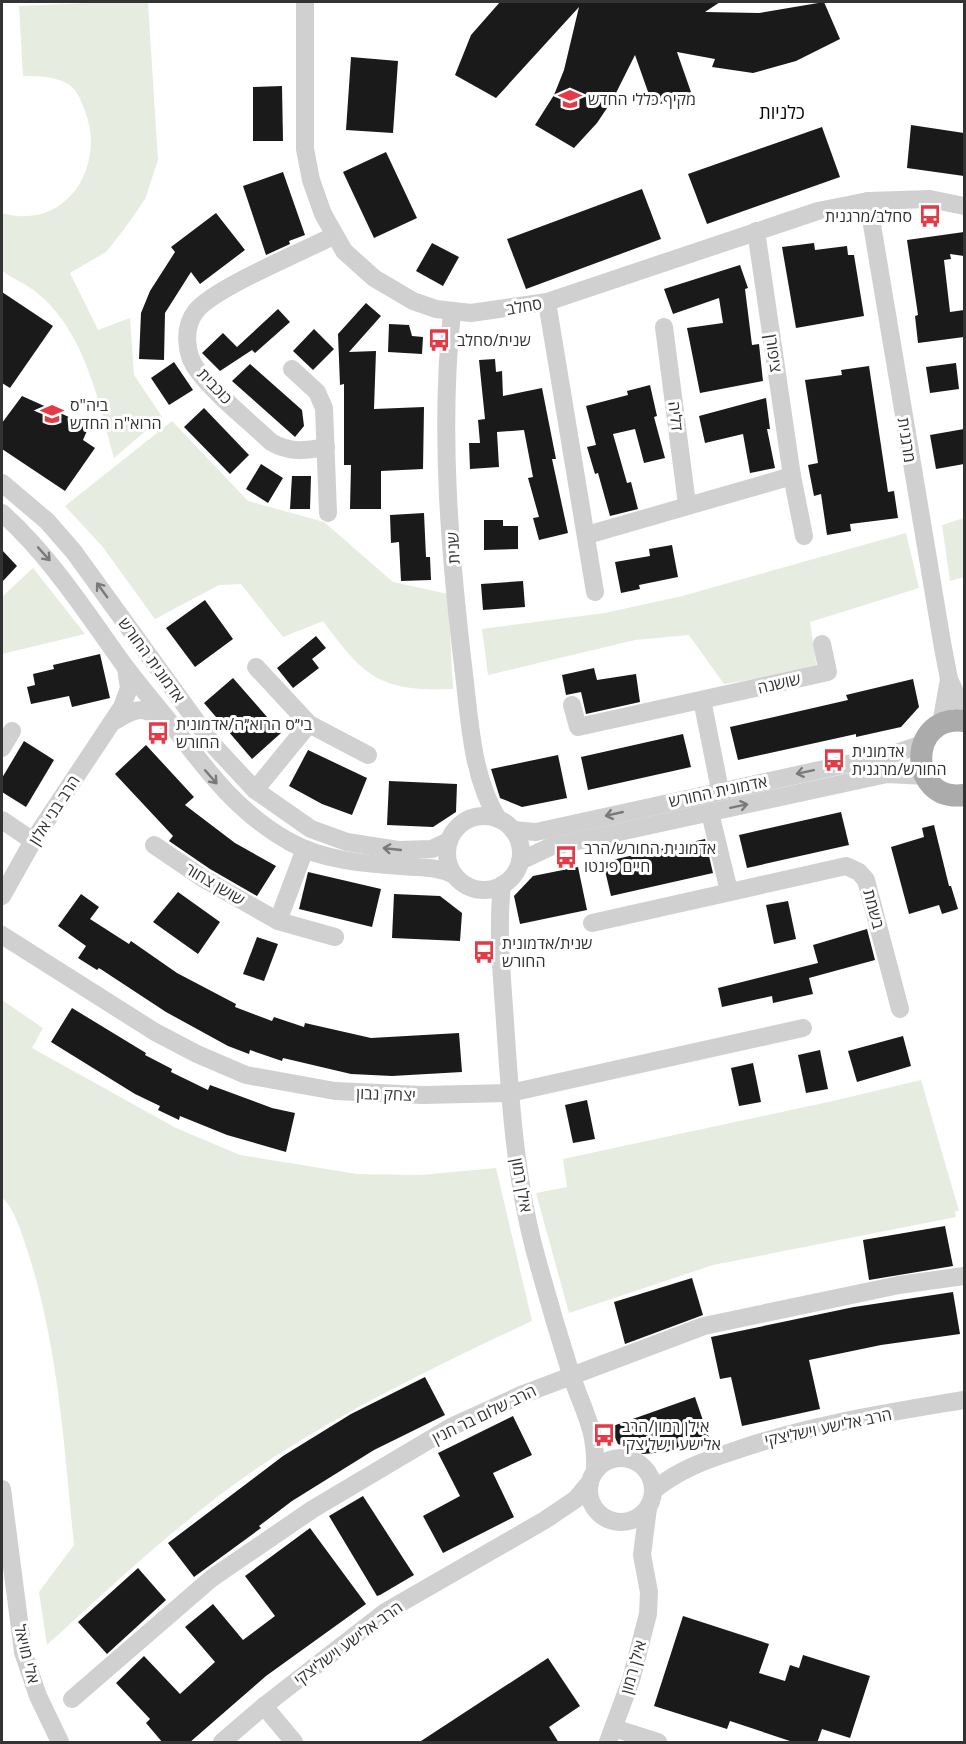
<svg xmlns="http://www.w3.org/2000/svg" width="966" height="1744" font-family="'Open Sans',Heebo,sans-serif">
	<rect width="100%" height="100%" fill="#fff"/>
	<g fill="#e6ecdf">
		<path d="M110,2H148L158,160L145,199L125,228L106,252L70,273L98,330L130,318L134,375L162,417L114,458C99,403 86,336 41,296C30,286 14,279 2,271V213C65,232 107,167 85,111C82,102 77,89 68,84C54,76 39,76 23,76L19,6Z"/>
		<path d="M172,421L248,501L324,522L393,582L448,594L453,689C381,692 365,678 323,621L283,637L241,584L219,585L155,619L102,546L65,506Z"/>
		<path d="M964,518V577L950,581L942,525Z"/>
		<path d="M906,533L919,588L810,622L817,669L724,684L689,635L635,640L488,675L482,629L605,613L682,596Z"/>
		<path d="M33,568L85,634L2,654V597Z"/>
		<path d="M2,1000L43,1028L32,1048L176,1128L240,1155L357,1174L420,1175L496,1168L532,1321C444,1362 355,1405 274,1457C192,1510 119,1579 47,1645L39,1592L74,1545C64,1445 58,1342 26,1246C20,1229 15,1210 2,1197Z"/>
		<path d="M921,1080L959,1211H955L956,1217L713,1265L569,1313L536,1193L567,1187L563,1159L833,1101Z"/>
	</g>
	<g fill="#1a1a1a">
		<path d="M500,2H720L705,12L759,13L824,2L840,39L796,61L753,73L712,67L715,59L677,52L692,95L653,106L635,55L613,99L597,123L574,148L535,125L554,95L564,70L579,7L496,98L455,75L471,35Z"/>
		<path d="M351,57L398,61L393,133L346,130Z"/>
		<path d="M282,86L283,141H253V87Z"/>
		<path d="M911,125L964,133V176L907,168Z"/>
		<path d="M822,127L840,177L707,224L688,174Z"/>
		<path d="M386,152L417,218L374,238L343,172Z"/>
		<path d="M283,172L305,235L289,241L290,244L266,255L243,186Z"/>
		<path d="M642,189L661,239L526,289L507,239Z"/>
		<path d="M216,213L245,250L200,284L191,272L165,313L164,360L139,359L141,313L150,291L175,252L171,247Z"/>
		<path d="M964,232V256L950,254L951,259L944,260L950,312L964,310V337L918,343L915,316L918,315L907,240Z"/>
		<path d="M432,243L459,257L443,286L416,271Z"/>
		<path d="M814,243L815,250L847,246L848,255H854L864,316L796,328L782,247Z"/>
		<path d="M740,265L748,288L745,289L752,345L759,344L763,381L700,393L687,328L723,323L719,298L673,314L664,289Z"/>
		<path d="M2,292L53,326L10,388L2,383Z"/>
		<path d="M366,303L381,316L349,352L376,351L374,409L424,407L423,469L381,471V509H350L351,465H344V384L340,385L338,334Z"/>
		<path d="M278,309L290,322L255,353L252,350L220,371L202,353L223,333L237,347Z"/>
		<path d="M389,324L409,325L412,336L423,337L422,354L388,352Z"/>
		<path d="M314,329L334,349L313,370L293,351Z"/>
		<path d="M495,359L496,372L502,371L503,396L542,388L556,459H552L568,533L539,540L533,518L539,517L528,478L533,477L524,430L497,432L499,467L470,469L469,443H480L478,420L485,419L479,360Z"/>
		<path d="M174,362L193,390L169,405L151,378Z"/>
		<path d="M956,363L959,389L930,393L926,367Z"/>
		<path d="M250,364L302,410L304,426L295,437L232,381Z"/>
		<path d="M869,366L888,492L894,491L898,518L850,524L851,531L827,535L821,494L814,496L808,465L818,463L805,380L842,375L841,370Z"/>
		<path d="M650,385L657,416L654,417L665,458L644,463L635,429L613,434L627,483L631,482L638,509L610,516L598,473L595,474L587,447L596,445L586,406L628,395L627,391Z"/>
		<path d="M22,396L89,426L83,440L95,448L65,491L2,449V423Z"/>
		<path d="M766,398L770,429H767L775,468L750,473L743,434L705,443L699,416Z"/>
		<path d="M204,408L249,455L230,474L184,427Z"/>
		<path d="M964,429V464L936,469L930,435Z"/>
		<path d="M261,464L283,478L268,503L246,489Z"/>
		<path d="M292,476H311L310,509H290Z"/>
		<path d="M424,513L426,557H430L431,580L401,581L399,542L391,543L390,515Z"/>
		<path d="M484,520H503V526H518V549L484,550Z"/>
		<path d="M672,545L678,577L639,585L640,589L621,593L615,562L650,556L649,549Z"/>
		<path d="M2,550L17,566L2,582Z"/>
		<path d="M523,581L525,607L483,610L481,584Z"/>
		<path d="M205,600L233,639L195,667L166,628Z"/>
		<path d="M316,636L326,648L312,659L319,668L293,688L277,668Z"/>
		<path d="M100,654L110,698L72,707L69,696L31,704L27,687L35,685L33,674L54,669L53,665Z"/>
		<path d="M594,668L597,680L636,674L640,702L586,714L581,692L566,695L562,675Z"/>
		<path d="M233,678L281,733L252,759L204,703Z"/>
		<path d="M913,679L919,707L901,727L856,737V734L738,760L730,727L848,700L846,695Z"/>
		<path d="M683,734L691,767L588,790L581,757Z"/>
		<path d="M24,741L54,760L26,807L2,792V778Z"/>
		<path d="M146,745L194,797L185,805L235,843L276,866L257,896L210,869L169,841L173,836L115,774Z"/>
		<path d="M308,750L367,778L352,815L322,804L289,786Z"/>
		<path d="M558,755L567,798L522,807L500,798L491,769Z"/>
		<path d="M389,781L457,784L456,812L433,827L387,825Z"/>
		<path d="M841,812L849,845L747,868L739,835Z"/>
		<path d="M934,825L949,886H951L958,909L942,914L939,905L909,914L891,847L924,837L922,828Z"/>
		<path d="M705,839L713,873L611,896L603,862Z"/>
		<path d="M578,867L587,910L520,924L514,896L533,876Z"/>
		<path d="M308,872L381,889L372,927L299,909Z"/>
		<path d="M178,892L220,922L198,954L153,922Z"/>
		<path d="M81,894L99,907L90,919L129,944L131,941L177,973L236,1004L235,1007L272,1021L274,1017L304,1027L305,1023L371,1038L459,1033L462,1072L392,1076L351,1074L283,1058L282,1061L250,1050L249,1054L228,1046L166,1012L99,968L97,970L78,958L86,946L58,926Z"/>
		<path d="M394,894L440,896L462,913L460,941L392,938Z"/>
		<path d="M788,901L796,939L774,944L766,905Z"/>
		<path d="M867,929L875,960L809,978L813,994L773,1003L772,996L722,1007L718,988L818,963L813,945Z"/>
		<path d="M257,937L278,944L264,981L243,974Z"/>
		<path d="M72,1008L146,1053L145,1055L172,1069L171,1072L208,1090L210,1085L272,1108L295,1113L286,1152L227,1135L180,1116L179,1120L158,1110L160,1106L135,1094L51,1042Z"/>
		<path d="M903,1036L911,1066L857,1082L848,1051Z"/>
		<path d="M820,1050L828,1089L806,1093L798,1055Z"/>
		<path d="M753,1063L761,1102L739,1106L731,1068Z"/>
		<path d="M587,1100L595,1139L573,1143L565,1105Z"/>
		<path d="M945,1226L953,1266L869,1280L863,1240Z"/>
		<path d="M692,1278L703,1315L625,1344L614,1302Z"/>
		<path d="M953,1292L960,1334L881,1345L809,1360L820,1409L742,1426L731,1377L720,1379L711,1337L854,1307Z"/>
		<path d="M425,1377L445,1415L374,1450L292,1501L259,1526L261,1528L194,1577L168,1543L283,1456L351,1414Z"/>
		<path d="M695,1397L709,1438L666,1452L643,1454L618,1444L610,1427Z"/>
		<path d="M513,1416L532,1455L493,1473L514,1517L443,1553L423,1516L460,1496L438,1453Z"/>
		<path d="M363,1496L414,1575L380,1595L377,1596L329,1516Z"/>
		<path d="M310,1528L366,1604L266,1676L189,1743H163L146,1723L150,1719L116,1683L144,1656L180,1694L215,1662L185,1627L213,1604L243,1640L275,1616L245,1576Z"/>
		<path d="M138,1568L166,1600L107,1654L78,1622Z"/>
		<path d="M683,1616L769,1644L759,1673L785,1681L790,1665L799,1668L803,1655L870,1676L850,1738L822,1729L817,1743H796L730,1721L727,1729L654,1706Z"/>
		<path d="M548,1658L580,1706L549,1727L559,1743H418Z"/>
	</g>
	<g fill="none" stroke-linecap="round" stroke-linejoin="round">
		<g stroke="#d0d0d0" stroke-width="18">
			<path d="M305,2V149L311,180L323,214L344,251L374,278L413,301L436,309L471,313L547,302L818,211L868,201L930,199L964,206"/>
			<path d="M868,201L943,648L949,679L964,712"/>
			<path d="M756,231L792,476L804,536"/>
			<path d="M547,302L595,592"/>
			<path d="M452,313C439,430 450,557 464,674C470,723 472,777 498,819"/>
			<path d="M664,327L687,504"/>
			<path d="M292,369L317,392L324,408L328,513"/>
			<path d="M326,447C304,451 290,453 271,442C248,420 217,396 198,371C185,355 183,327 196,311C214,288 304,251 333,236"/>
			<path d="M2,483L47,521L74,552L215,747L255,790L311,829L347,842L398,850L432,849L449,841"/>
			<path d="M2,513C51,557 85,611 124,665C139,685 156,705 172,725C207,771 239,814 290,842C322,860 365,864 401,866C419,868 438,866 454,875"/>
			<path d="M587,535L792,476"/>
			<path d="M256,667L309,724L368,755"/>
			<path d="M702,700L720,790"/>
			<path d="M572,705L578,727L828,672L822,644"/>
			<path d="M115,721C137,707 143,706 165,721"/>
			<path d="M941,724L949,679"/>
			<path d="M2,748L12,731"/>
			<path d="M255,790L309,724"/>
			<path d="M710,813L729,891"/>
			<circle cx="484" cy="853" r="37"/>
			<path d="M2,820L33,841"/>
			<path d="M513,830L536,832L893,754L923,744"/>
			<path d="M154,845L204,879L278,921L335,937"/>
			<path d="M520,861L550,847L887,774L925,776"/>
			<path d="M502,885C497,930 502,977 505,1022C510,1098 515,1175 534,1248C545,1289 557,1330 570,1371C582,1410 597,1427 595,1471"/>
			<path d="M2,896L33,841L122,707L129,688L126,668"/>
			<path d="M278,921L305,849"/>
			<path d="M592,923L846,866L859,872L866,880L900,1009"/>
			<path d="M2,935L155,1032L197,1054L246,1075L335,1091L423,1095L510,1093L803,1028"/>
			<circle cx="621" cy="1490" r="32"/>
			<path d="M2,1489L23,1652L38,1696L60,1742"/>
			<path d="M654,1490C677,1471 703,1461 731,1452C807,1425 886,1413 964,1400"/>
			<path d="M72,1699L212,1578L313,1509L451,1427L521,1395L704,1326L899,1285L964,1276"/>
			<path d="M264,1706L294,1742"/>
			<path d="M614,1728L658,1742"/>
			<path d="M222,1742L264,1706L385,1612L545,1520L576,1499L590,1482"/>
			<path d="M608,1742L631,1680L648,1614L649,1592L642,1555L648,1508"/>
		</g>
		<path stroke="#ababab" stroke-width="22" d="M964,721C906,714 908,803 964,795"/>
	</g>
	<defs><path id="oneway-shaft" d="M-6 0H5M1.5-3L5.5 0L1.5 3" fill="none" stroke-width="1.6" stroke-linecap="round" stroke-linejoin="round" transform="scale(1.5)"/></defs>
	<g stroke="#7a7a7a">
		<use href="#oneway-shaft" transform="translate(44 554) rotate(48)"/>
		<use href="#oneway-shaft" transform="translate(102 590) rotate(-126)"/>
		<use href="#oneway-shaft" transform="translate(805 772) rotate(168)"/>
		<use href="#oneway-shaft" transform="translate(211 777) rotate(49)"/>
		<use href="#oneway-shaft" transform="translate(739 806) rotate(-12)"/>
		<use href="#oneway-shaft" transform="translate(614 814) rotate(167)"/>
		<use href="#oneway-shaft" transform="translate(392 849) rotate(-174)"/>
	</g>
	<defs>
		<g id="school-bare" transform="scale(1.8)"><path d="M0-5L7-2L0 1L-7-2ZM-4 1L0 2.5L4 1V4Q0 6-4 4Z" fill="#e63946" stroke="#fff" stroke-width="2.5" paint-order="stroke"/></g>
		<g id="bus-bare" transform="scale(1.8)"><path d="M-5-6H5V4H4V6H2V4H-2V6H-4V4H-5ZM-3.5-4V0h7V-4ZM-3.5 1.2v1.5H-2V1.2ZM2 1.2v1.5H3.5V1.2Z" fill="#e63946" stroke="#fff" stroke-width="2.5" paint-order="stroke"/></g>
	</defs>
	<g fill-rule="evenodd">
		<use href="#school-bare" x="570" y="99"/>
		<use href="#bus-bare" x="930" y="216"/>
		<use href="#bus-bare" x="439" y="340"/>
		<use href="#school-bare" x="52" y="414"/>
		<use href="#bus-bare" x="158" y="733"/>
		<use href="#bus-bare" x="834" y="760"/>
		<use href="#bus-bare" x="566" y="857"/>
		<use href="#bus-bare" x="484" y="952"/>
		<use href="#bus-bare" x="604" y="1435"/>
	</g>
	<g text-anchor="middle" dominant-baseline="central" stroke-width="6" stroke-linejoin="round" paint-order="stroke">
		<g font-size="16" fill="#333" stroke="#fff" text-anchor="start">
			<text x="588" y="99">מקיף כללי החדש</text>
			<text x="912" y="216" text-anchor="end">סחלב/מרגנית</text>
			<text x="457" y="340">שנית/סחלב</text>
			<text x="70" y="405">ביה"ס<tspan x="70" dy="18">הרוא"ה החדש</tspan></text>
			<text x="176" y="724">בי״ס הרוא״ה/אדמונית<tspan x="176" dy="18">החורש</tspan></text>
			<text x="852" y="751">אדמונית<tspan x="852" dy="18">החורש/מרגנית</tspan></text>
			<text x="584" y="848">אדמונית החורש/הרב<tspan x="584" dy="18">חיים פינטו</tspan></text>
			<text x="502" y="943">שנית/אדמונית<tspan x="502" dy="18">החורש</tspan></text>
			<text x="622" y="1426">אילן רמון/הרב<tspan x="622" dy="18">אלישע וישליצקי</tspan></text>
		</g>
		<g font-size="16" fill="#333" stroke="#fff">
			<text transform="translate(524 306) rotate(-10)">סחלב</text>
			<text transform="translate(774 353) rotate(82)">ציפורן</text>
			<text transform="translate(215 386) rotate(46)">כוכבית</text>
			<text transform="translate(676 416) rotate(83)">דליה</text>
			<text transform="translate(907 440) rotate(81)">מרגנית</text>
			<text transform="translate(453 548) rotate(-93)">שנית</text>
			<text transform="translate(152 660) rotate(54)">אדמונית החורש</text>
			<text transform="translate(779 683) rotate(-13)">שושנה</text>
			<text transform="translate(718 791) rotate(-12)">אדמונית החורש</text>
			<text transform="translate(54 810) rotate(-57)">הרב בני אלון</text>
			<text transform="translate(215 884) rotate(31)">שושן צחור</text>
			<text transform="translate(874 909) rotate(75)">בשמת</text>
			<text transform="translate(386 1094) rotate(2)">יצחק נבון</text>
			<text transform="translate(522 1185) rotate(80)">אילן רמון</text>
			<text transform="translate(484 1414) rotate(-26)">הרב שלום בר חנין</text>
			<text transform="translate(828 1427) rotate(-12)">הרב אלישע וישליצקי</text>
			<text transform="translate(348 1643) rotate(-36)">הרב אלישע וישליצקי</text>
			<text transform="translate(27 1654) rotate(76)">אלי מויאל</text>
			<text transform="translate(633 1667) rotate(-74)">אילן רמון</text>
		</g>
		<g font-size="18" fill="#000" stroke="#fff">
			<text x="782" y="112">כלניות</text>
		</g>
	</g>
	<rect width="966" height="1744" fill="none" stroke="#333333" stroke-width="6"/>
</svg>
